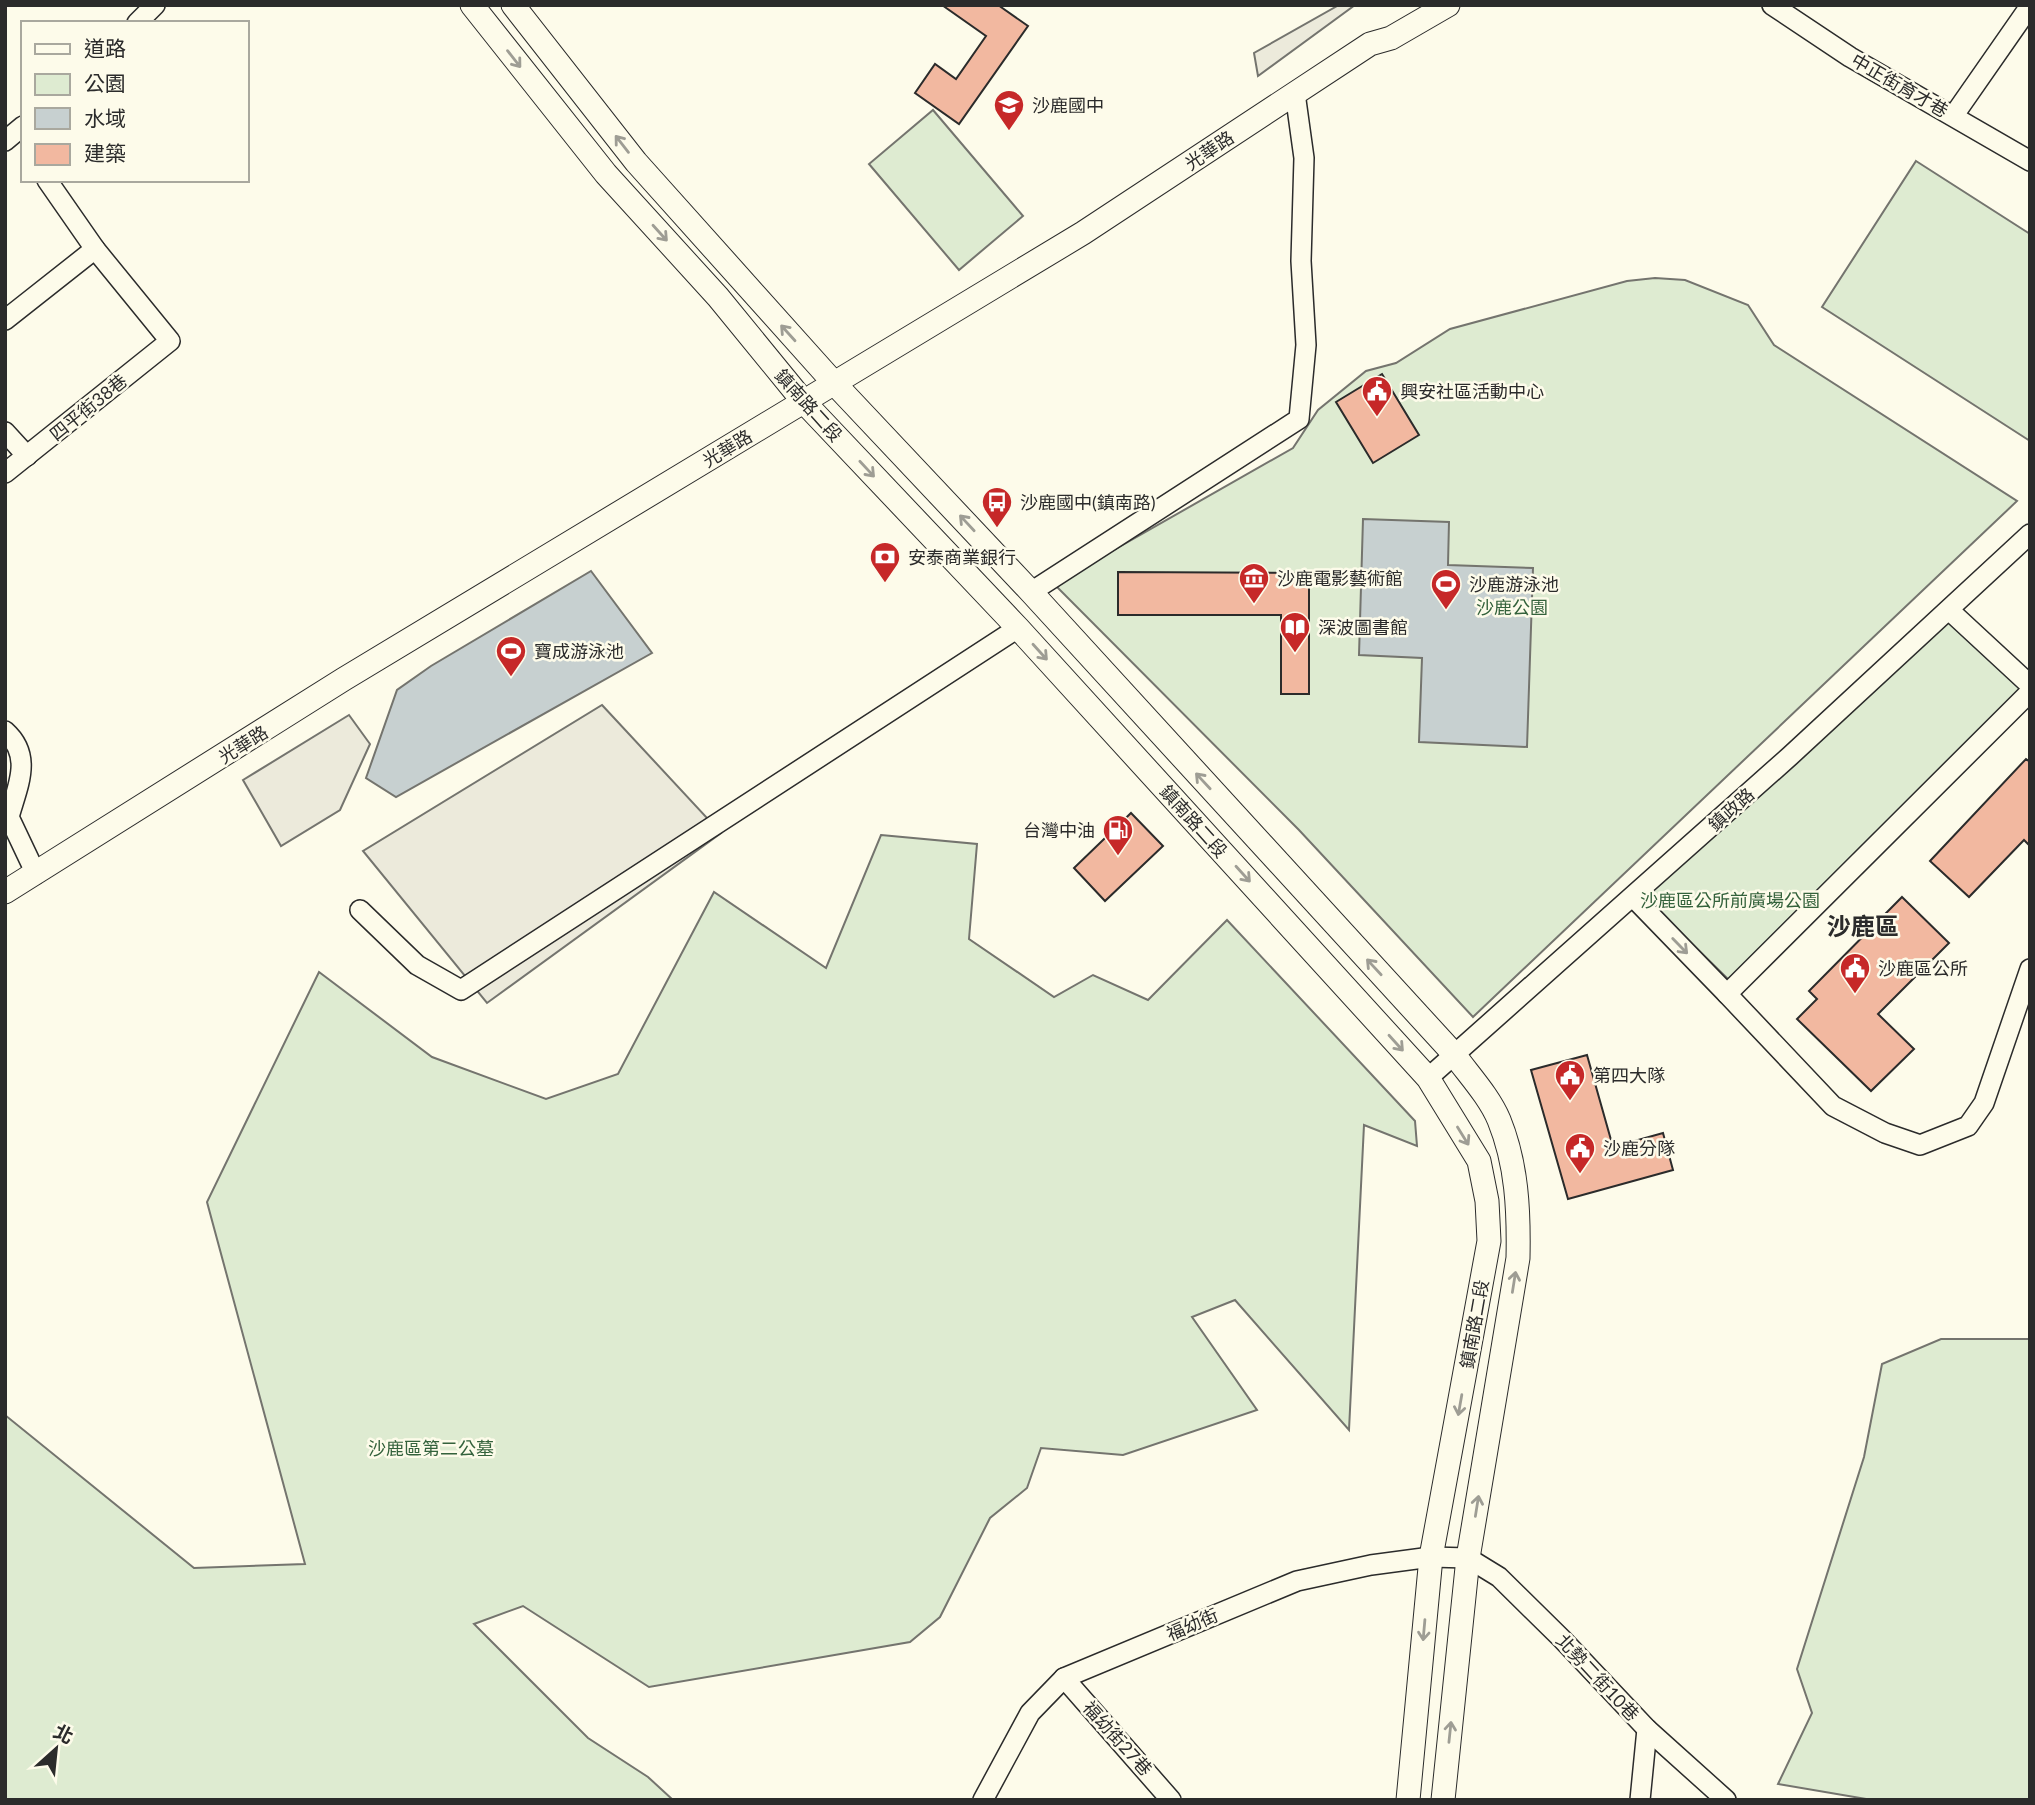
<svg xmlns="http://www.w3.org/2000/svg" width="2035" height="1805" font-family="Lato,'Noto Sans TC',sans-serif">
	<rect width="100%" height="100%" fill="#fdfbea"/>
	<g fill="#deebd1" stroke="#74746e" stroke-width="2">
		<path d="M933,110L1023,216L959,270L869,164Z"/>
		<path d="M1916,161L2030,234V441L1822,307Z"/>
		<path d="M1655,278L1685,280L1748,305L1774,345L2017,501L1473,1017L1299,830L1054,584L1293,448L1318,410L1366,371L1396,363L1450,329L1627,281Z"/>
		<path d="M1948,618L2023,688L1730,981L1645,898Z"/>
		<path d="M881,835L977,844L969,939L1054,997L1093,975L1148,1000L1227,920L1415,1121L1417,1146L1364,1125L1349,1430L1235,1300L1192,1317L1257,1410L1123,1455L1041,1448L1027,1488L990,1518L940,1617L910,1642L649,1687L523,1606L474,1624L588,1738L648,1777L673,1800H5V1415L194,1568L305,1564L207,1202L319,972L432,1057L546,1099L618,1074L714,892L826,968Z"/>
		<path d="M1941,1339H2030V1800H1872L1778,1784L1812,1713L1797,1669L1864,1457L1882,1364Z"/>
	</g>
	<g fill="#eceadb" stroke="#74746e" stroke-width="2">
		<path d="M1339,5H1355L1258,76L1254,53Z"/>
		<path d="M602,705L721,833L487,1003L363,851Z"/>
		<path d="M349,715L370,744L340,810L281,846L243,780Z"/>
	</g>
	<g fill="#c7d0d0" stroke="#74746e" stroke-width="2">
		<path d="M1363,519L1449,522L1448,565L1533,568L1527,747L1419,742L1422,658L1359,655Z"/>
		<path d="M591,571L652,653L396,797L366,778L397,690L431,666Z"/>
	</g>
	<g fill="#f2b8a0" stroke="#2b2b2b" stroke-width="2">
		<path d="M942,5H998L1028,26L959,124L915,93L935,64L956,79L986,36Z"/>
		<path d="M1382,374L1419,435L1373,463L1336,402Z"/>
		<path d="M1118,572L1309,573V694H1281V615H1118Z"/>
		<path d="M2026,759L2030,762V846L2024,840L1969,897L1930,861Z"/>
		<path d="M1131,813L1163,846L1105,901L1074,868Z"/>
		<path d="M1902,897L1949,943L1878,1014L1914,1049L1871,1091L1797,1019L1817,999L1809,991Z"/>
		<path d="M1587,1055L1613,1147L1663,1133L1673,1170L1568,1199L1531,1070Z"/>
	</g>
	<g fill="none" stroke-linecap="round" stroke-linejoin="round">
		<g stroke="#2b2b2b" stroke-width="22">
			<g id="minor">
				<path d="M1772,5L1850,57L2030,161"/>
				<path d="M137,23L155,5"/>
				<path d="M1954,115L2030,6"/>
				<path d="M5,141L23,126"/>
				<path d="M5,320L95,249"/>
				<path d="M5,432L27,456"/>
				<path d="M5,473L170,341L95,249L47,180"/>
				<path d="M1031,592L1299,419L1306,345L1301,261L1304,158L1295,93"/>
				<path d="M1949,610L2030,685"/>
				<path d="M2030,692L1727,994L1833,1106L1885,1133L1920,1145L1968,1126L1984,1103L2030,969"/>
				<path d="M5,731C33,756 18,785 9,817L36,874"/>
				<path d="M1633,897L1727,994"/>
				<path d="M360,910L417,965L461,990L1018,628"/>
				<path d="M1428,1078L1790,756L2030,534"/>
				<path d="M1064,1678L1171,1800"/>
				<path d="M983,1800L1030,1713L1064,1678L1297,1581L1371,1565L1431,1557L1468,1558L1499,1577L1562,1639L1647,1729L1726,1800"/>
				<path d="M1640,1800L1647,1729"/>
			</g>
		</g>
		<g stroke="#2b2b2b" stroke-width="25">
			<g id="tertiary">
				<path d="M472,5L606,174L718,297L803,401L1018,628L1428,1078L1479,1161L1487,1201L1489,1241L1431,1557L1408,1800"/>
				<path d="M513,5L636,162L834,383L1031,592L1453,1053C1468,1074 1489,1096 1499,1120C1517,1164 1519,1211 1518,1258L1468,1558L1443,1800"/>
				<path d="M5,892L344,679L1083,233L1370,44L1391,38L1448,5"/>
			</g>
		</g>
		<use href="#minor" stroke="#fdfbea" stroke-width="19"/>
		<use href="#tertiary" stroke="#fdfbea" stroke-width="23"/>
	</g>
	<defs><path id="oneway-shaft" d="M-6 0H5M1.5-3L5.5 0L1.5 3" fill="none" stroke-width="1.6" stroke-linecap="round" stroke-linejoin="round" transform="scale(1.75)"/></defs>
	<g stroke="#9e9d94">
		<use href="#oneway-shaft" transform="translate(514 59) rotate(52)"/>
		<use href="#oneway-shaft" transform="translate(622 144) rotate(-128)"/>
		<use href="#oneway-shaft" transform="translate(660 233) rotate(48)"/>
		<use href="#oneway-shaft" transform="translate(788 333) rotate(-132)"/>
		<use href="#oneway-shaft" transform="translate(867 469) rotate(47)"/>
		<use href="#oneway-shaft" transform="translate(967 523) rotate(-133)"/>
		<use href="#oneway-shaft" transform="translate(1040 652) rotate(48)"/>
		<use href="#oneway-shaft" transform="translate(1203 781) rotate(-133)"/>
		<use href="#oneway-shaft" transform="translate(1243 874) rotate(48)"/>
		<use href="#oneway-shaft" transform="translate(1680 946) rotate(46)"/>
		<use href="#oneway-shaft" transform="translate(1374 967) rotate(-133)"/>
		<use href="#oneway-shaft" transform="translate(1396 1043) rotate(48)"/>
		<use href="#oneway-shaft" transform="translate(1463 1136) rotate(58)"/>
		<use href="#oneway-shaft" transform="translate(1514 1282) rotate(-81)"/>
		<use href="#oneway-shaft" transform="translate(1460 1405) rotate(100)"/>
		<use href="#oneway-shaft" transform="translate(1477 1506) rotate(-81)"/>
		<use href="#oneway-shaft" transform="translate(1424 1630) rotate(95)"/>
		<use href="#oneway-shaft" transform="translate(1450 1732) rotate(-84)"/>
	</g>
	<defs>
		<g id="school-pin" transform="scale(1.575)"><path d="M0 17L-7.5 6A9.5 9.5 0 1 1 7.5 6Z" fill="#c62828" stroke="#fdfbea"/><path d="M0-5L7-2L0 1L-7-2ZM-4 1L0 2.5L4 1V4Q0 6-4 4Z" fill="#fff"/></g>
		<g id="civic-pin" transform="scale(1.575)"><path d="M0 17L-7.5 6A9.5 9.5 0 1 1 7.5 6Z" fill="#c62828" stroke="#fdfbea"/><path d="M-.6-6.5H3V-4.5H.6V-3L4-1V1h2V6H-6V1h2V-1L-.6-3ZM-1.2 2.5V6h2.4V2.5Z" fill="#fff"/></g>
		<g id="bus-pin" transform="scale(1.575)"><path d="M0 17L-7.5 6A9.5 9.5 0 1 1 7.5 6Z" fill="#c62828" stroke="#fdfbea"/><path d="M-5-6H5V4H4V6H2V4H-2V6H-4V4H-5ZM-3.5-4V0h7V-4ZM-3.5 1.2v1.5H-2V1.2ZM2 1.2v1.5H3.5V1.2Z" fill="#fff"/></g>
		<g id="bank-pin" transform="scale(1.575)"><path d="M0 17L-7.5 6A9.5 9.5 0 1 1 7.5 6Z" fill="#c62828" stroke="#fdfbea"/><path d="M-6-4H6V4H-6ZM0-2.3a2.3 2.3 0 1 0 0 4.6a2.3 2.3 0 1 0 0-4.6Z" fill="#fff"/></g>
		<g id="museum-pin" transform="scale(1.575)"><path d="M0 17L-7.5 6A9.5 9.5 0 1 1 7.5 6Z" fill="#c62828" stroke="#fdfbea"/><path d="M0-6L6-3V-2H-6V-3ZM-5-1h2V3h-2ZM-1-1h2V3h-2ZM3-1h2V3H3ZM-6 4H6V6H-6Z" fill="#fff"/></g>
		<g id="stadium-pin" transform="scale(1.575)"><path d="M0 17L-7.5 6A9.5 9.5 0 1 1 7.5 6Z" fill="#c62828" stroke="#fdfbea"/><path d="M0-5a6.5 5 0 1 0 0 10a6.5 5 0 1 0 0-10ZM-3.5-1.8h7v3.6h-7Z" fill="#fff"/></g>
		<g id="library-pin" transform="scale(1.575)"><path d="M0 17L-7.5 6A9.5 9.5 0 1 1 7.5 6Z" fill="#c62828" stroke="#fdfbea"/><path d="M-6-4Q-3-5.5-.7-3.5V5Q-3 3-6 4ZM6-4Q3-5.5 .7-3.5V5Q3 3 6 4Z" fill="#fff"/></g>
		<g id="fuel-pin" transform="scale(1.575)"><path d="M0 17L-7.5 6A9.5 9.5 0 1 1 7.5 6Z" fill="#c62828" stroke="#fdfbea"/><path d="M-5.5-6h7V0h2V4h1.3V-2.5L3-4.5l.8-.8L6-3V5H2.5V1h-1V6h-7ZM-4.2-4.7v3.2H.2V-4.7Z" fill="#fff"/></g>
	</defs>
	<g fill-rule="evenodd">
		<use href="#school-pin" x="1009" y="105"/>
		<use href="#civic-pin" x="1377" y="391"/>
		<use href="#bus-pin" x="997" y="502"/>
		<use href="#bank-pin" x="885" y="557"/>
		<use href="#museum-pin" x="1254" y="578"/>
		<use href="#stadium-pin" x="1446" y="584"/>
		<use href="#library-pin" x="1295" y="627"/>
		<use href="#stadium-pin" x="511" y="651"/>
		<use href="#fuel-pin" x="1118" y="830"/>
		<use href="#civic-pin" x="1855" y="968"/>
		<use href="#civic-pin" x="1570" y="1075"/>
		<use href="#civic-pin" x="1580" y="1148"/>
	</g>
	<g text-anchor="middle" dominant-baseline="central" stroke-width="5" stroke-linejoin="round" paint-order="stroke">
		<g font-size="18" fill="#2b2b2b" stroke="#fdfbea">
			<text transform="translate(1900 85) rotate(30)">中正街育才巷</text>
			<text transform="translate(1209 150) rotate(-34)">光華路</text>
			<text transform="translate(809 405) rotate(48)">鎮南路二段</text>
			<text transform="translate(88 407) rotate(-39)">四平街38巷</text>
			<text transform="translate(727 448) rotate(-31)">光華路</text>
			<text transform="translate(243 744) rotate(-32)">光華路</text>
			<text transform="translate(1731 809) rotate(-42)">鎮政路</text>
			<text transform="translate(1194 821) rotate(48)">鎮南路二段</text>
			<text transform="translate(1474 1324) rotate(-80)">鎮南路二段</text>
			<text transform="translate(1192 1624) rotate(-23)">福幼街</text>
			<text transform="translate(1598 1677) rotate(47)">北勢二街10巷</text>
			<text transform="translate(1118 1738) rotate(48)">福幼街27巷</text>
		</g>
		<g font-size="18" fill="#2b2b2b" stroke="#fdfbea" text-anchor="start">
			<text x="1032" y="105">沙鹿國中</text>
			<text x="1400" y="391">興安社區活動中心</text>
			<text x="1020" y="502">沙鹿國中(鎮南路)</text>
			<text x="908" y="557">安泰商業銀行</text>
			<text x="1277" y="578">沙鹿電影藝術館</text>
			<text x="1469" y="584">沙鹿游泳池</text>
			<text x="1318" y="627">深波圖書館</text>
			<text x="534" y="651">寶成游泳池</text>
			<text x="1095" y="830" text-anchor="end">台灣中油</text>
			<text x="1878" y="968">沙鹿區公所</text>
			<text x="1593" y="1075">第四大隊</text>
			<text x="1603" y="1148">沙鹿分隊</text>
		</g>
		<g font-size="18" fill="#34623c" stroke="#fdfbea">
			<text x="1512" y="607">沙鹿公園</text>
			<text x="1730" y="900">沙鹿區公所前廣場公園</text>
			<text x="431" y="1448">沙鹿區第二公墓</text>
		</g>
		<g font-size="24" font-weight="bold" fill="#2b2b2b" stroke="#fdfbea">
			<text x="1863" y="925">沙鹿區</text>
		</g>
	</g>
	<rect width="2035" height="1805" fill="none" stroke="#2b2b2b" stroke-width="14"/>
	<rect x="21" y="21" width="228" height="161" fill="#fdfbea" stroke="#a9a89e" stroke-width="2"/>
	<rect x="35" y="44" width="35" height="10" fill="#fdfbea" stroke="#a9a89e" stroke-width="2"/>
	<text x="84" y="56" font-size="21" fill="#2b2b2b">道路</text>
	<rect x="35" y="74" width="35" height="21" fill="#deebd1" stroke="#a9a89e" stroke-width="2"/>
	<text x="84" y="91" font-size="21" fill="#2b2b2b">公園</text>
	<rect x="35" y="108" width="35" height="21" fill="#c7d0d0" stroke="#a9a89e" stroke-width="2"/>
	<text x="84" y="126" font-size="21" fill="#2b2b2b">水域</text>
	<rect x="35" y="144" width="35" height="21" fill="#f2b8a0" stroke="#a9a89e" stroke-width="2"/>
	<text x="84" y="161" font-size="21" fill="#2b2b2b">建築</text>
	<g transform="translate(56 1749) rotate(27)" stroke="#fdfbea" stroke-width="5" paint-order="stroke">
	<path d="M0-5L12 26L0 18L-12 26Z" fill="#2b2b2b"/>
	<text y="-10" font-size="19" font-weight="bold" text-anchor="middle" fill="#2b2b2b">北</text>
	</g>
</svg>
